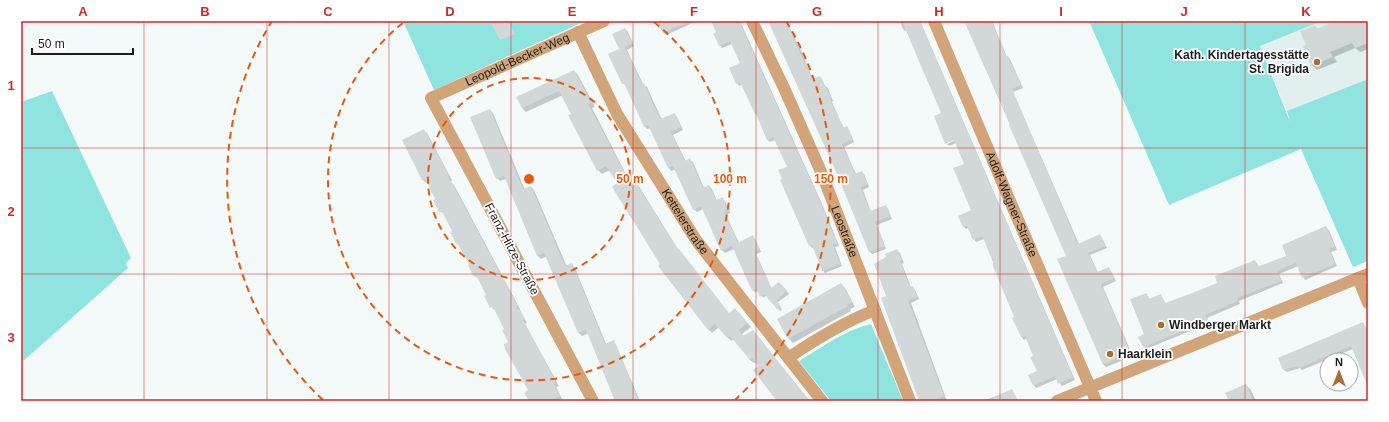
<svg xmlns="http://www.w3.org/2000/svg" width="1389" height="422" font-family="Arial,sans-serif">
	<rect width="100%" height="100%" fill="#f4fafa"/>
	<path fill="#e1f0ef" d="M1322,21H1368V79L1287,111L1260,46Z"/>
	<g fill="#90e4e0">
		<path d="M403,21H585L434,90Z"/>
		<path d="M1089,21H1322L1260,46L1290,122L1287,111L1368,79V261L1353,267L1301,149L1169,205Z"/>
		<path d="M52,91L131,258L126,263L128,268L21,363V102Z"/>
		<path d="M871,324L903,401H831L799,361C822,347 845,330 871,324Z"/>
	</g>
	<g fill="#0003">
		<path d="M665,21H697L666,35L664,33Z"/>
		<path d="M712,21H740L822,204L839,246L835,247L842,266L825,273L823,270L814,247L812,248L810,245L788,167L775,140L770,142L768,140L743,84L739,86L737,83L741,64L732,44L722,48L720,45L717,33Z"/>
		<path d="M769,21H786L801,50L813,80L819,77L822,79L825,86L828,88L833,101L832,102L844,129L847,127L849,130L854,142L844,147L856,174L861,172L864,174L869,187L863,190L871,212L885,206L888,209L892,219L877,225L886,249L872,254L870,252L834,166Z"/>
		<path d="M900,21H920L1075,380L1062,386L1057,379L1036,388L1034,385L1038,372L1034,356L1027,338L1024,340L1022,337L1014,318L1015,317L984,239L976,242L968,228L966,229L964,227L972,211L965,165L956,143L949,146L947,144L958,139L943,113L907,30L905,31L903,29Z"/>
		<path d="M965,21H992L1007,57L1010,59L1023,88L1013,92L1079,244L1100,236L1102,238L1107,248L1090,255L1098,273L1109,268L1111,271L1116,281L1103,287L1131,352L1120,357L1121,361L1106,367L1104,365L1067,256Z"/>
		<path d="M1338,21H1368V49L1360,52L1355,48L1334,57L1337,62L1317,70L1312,65L1307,46L1315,26L1318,29Z"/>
		<path d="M625,29L628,32L634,46L627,50L643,84L647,87L662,120L674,114L677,117L683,130L673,135L686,162L690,160L693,162L704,188L709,186L712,189L717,201L722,198L725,201L730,213L726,215L739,243L753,237L755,239L761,252L756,254L772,289L782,285L789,294L778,302L782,310L780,311L767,295L763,298L758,291L755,292L753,290L734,249L725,253L722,250L703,209L697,212L694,209L676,169L671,171L669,168L650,128L647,129L644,126L626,85L622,83L620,50Z"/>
		<path d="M574,71L578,75L595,107L592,108L628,178L631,176L635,180L679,251L731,318L739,313L751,327L742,334L744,337L809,401H779L760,366L756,362L754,363L750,360L734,339L731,341L719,327L712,333L708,329L661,264L619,184L610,170L602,174L598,170L569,116L572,114L563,95L526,112L522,108Z"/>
		<path d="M490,110L493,113L525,190L531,187L534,190L567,267L572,264L575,268L606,344L613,342L616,345L640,401H617L589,333L582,336L579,333L547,256L541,259L538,256L506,179L500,181L497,178Z"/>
		<path d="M423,130L427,133L452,180L451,182L454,185L503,277L502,278L505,281L520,309V311L527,323L525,324L559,386L556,387L563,401H532L530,391L510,342L506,330L495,310L492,308L497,306L488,296L478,278L474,276L469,265L471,264L457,243L454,232L444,214L440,211L437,200L427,182L426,183L423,180L403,140Z"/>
		<path d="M1326,227L1329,230L1337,250L1331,252L1337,266L1305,280L1303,277L1298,266L1279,274L1283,283L1239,301L1240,304L1207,318L1210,323L1146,349L1143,347L1146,335V294L1150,300L1160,295L1166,304L1219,283L1255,261L1259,267L1287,256Z"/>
		<path d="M897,251L900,253L904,263L902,264L911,287H913L915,290L919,299L911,303L947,401H920L887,296Z"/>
		<path d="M841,284L845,288L855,307L850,309L851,311L793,343L789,339L778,319Z"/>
		<path d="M1363,323L1368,331V385L1353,349L1302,370L1300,368L1287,372L1284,370L1280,358Z"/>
		<path d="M1246,385L1251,390L1256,401H1230Z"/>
		<path d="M1012,390L1018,401H983Z"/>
	</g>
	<g fill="#d2d8d7">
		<path d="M490,21H509L515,34L500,40Z"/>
		<path d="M657,21H690L663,33Z"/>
		<path d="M711,21H739L820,201L837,243L833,245L840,264L822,271L812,245L809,246L780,180L782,179L778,170L787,167L773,137L767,140L756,114H755L740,82L736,84L729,68L740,63L730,41L719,46L713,33L716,32Z"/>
		<path d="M768,21H786L812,79L820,76L824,85H825L831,98L830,99L843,128L847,126L853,139L842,144L855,174L862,171L868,184L861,187L870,211L886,205L890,216L875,222L885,246L869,252L834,167Z"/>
		<path d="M902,21H920L1073,377L1058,384L1055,376L1033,386L1028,375L1037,371L1030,357L1033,356L1025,336L1021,337L1012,318L1014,317L993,266V261L982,236L973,240L967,226L963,227L958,216L971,210L953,168L964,164L954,140L945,144L941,134L934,116L941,113Z"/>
		<path d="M964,21H991L1006,56H1008L1021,85L1012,89L1078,244L1100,234L1105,246L1088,253L1097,272L1109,267L1114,279L1101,284L1129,349L1118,354L1119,358L1103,365L1057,259L1066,256L1009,125L1010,124Z"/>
		<path d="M1335,21H1368V43L1355,48L1352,43L1330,52L1333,57L1311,66L1303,46L1306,45L1300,31L1315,25L1317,29Z"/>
		<path d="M625,28L632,43L625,47L642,84L644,83L660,119L675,113L681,127L671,132L685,161L690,158L703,188L709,185L716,200L723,197L728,210L724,212L738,243L721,251L701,206L693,210L673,166L668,168L648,125L644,127L624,83L622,84L608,54L619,49L612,34Z"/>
		<path d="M574,70L591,103L588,104L627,177L631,175L678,250L679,249L729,313L735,308L747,323L739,330L743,336L753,330L810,401H777L753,370L758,366L752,358L750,360L730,336L727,338L715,324L708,330L658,266L660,264L612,187L617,183L606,166L597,171L568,115L571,114L559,91L522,108L516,97Z"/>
		<path d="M490,109L523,189L531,186L565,266L572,263L605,344L614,340L639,401H615L586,330L578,333L544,253L537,256L504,176L496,179L470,117Z"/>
		<path d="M424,129L449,176L448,180L451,181L500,273L499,275L502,276L517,305L516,309L520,310L525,319L523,320L556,382L554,384L560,396L551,401H529L524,393L528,390L505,349L504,344L508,342L502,330L504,329L493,307L490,308L484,296L486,295L476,275L473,276L468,265L469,264L458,243L456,244L450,232L452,231L442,211L439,212L433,200L435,199L425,179L422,180L402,140Z"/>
		<path d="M1326,226L1335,247L1329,249L1335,264L1302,278L1296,263L1277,271L1281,281L1237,298L1238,301L1205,315L1208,321L1143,347L1138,337L1144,334L1130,299L1147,293L1149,299L1161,294L1165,303L1195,292L1217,283L1215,276L1255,260L1257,267L1286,256L1282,245Z"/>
		<path d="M753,235L760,249L755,252L771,288L779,282L787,291L777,300L780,307L777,309L764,294L760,297L756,289L752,291L732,246Z"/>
		<path d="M897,249L902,260L900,261L910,287L913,286L917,297L908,300L944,396L936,399L937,401H919L881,298L886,296L874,264L886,257L885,254Z"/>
		<path d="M841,283L852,302L847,305L848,306L788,339L777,319Z"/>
		<path d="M1363,322L1368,333V387L1351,346L1299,368L1298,366L1283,370L1278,358Z"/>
		<path d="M1246,384L1253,401H1229L1225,393Z"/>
		<path d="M1012,389L1018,401H986Z"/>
	</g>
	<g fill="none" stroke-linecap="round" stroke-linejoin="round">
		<g stroke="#d1a579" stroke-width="12">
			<path id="s1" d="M752,21L784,88L822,174L910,401"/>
			<path id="s2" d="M934,21L1010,201L1096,401"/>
			<path id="s3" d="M578,32L617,114L696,240L822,401"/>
			<path d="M1358,278L1368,303"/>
			<path d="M788,358C816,339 844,322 875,310"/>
			<path id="s4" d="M593,401L431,98L604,21"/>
		</g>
		<path stroke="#d1a579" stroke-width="12" d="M1057,401L1368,274"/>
	</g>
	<path fill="none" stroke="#d62828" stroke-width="1" stroke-opacity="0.55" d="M144,21V401M267,21V401M389,21V401M511,21V401M633,21V401M756,21V401M878,21V401M1000,21V401M1122,21V401M1245,21V401M21,148H1368M21,274H1368"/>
	<g fill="none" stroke="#e8590c" stroke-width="2" stroke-dasharray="7 5">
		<circle cx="529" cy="179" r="101"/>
		<path d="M654 22A201 201 0 1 1 404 22"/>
		<path d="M323 400A302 302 0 0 1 272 21M786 21A302 302 0 0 1 735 400"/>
	</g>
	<g fill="#a86e2d" stroke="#fff" stroke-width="1.5">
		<circle cx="1317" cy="62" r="4"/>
		<circle cx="1161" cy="325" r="4"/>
		<circle cx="1110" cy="354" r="4"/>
	</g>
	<g text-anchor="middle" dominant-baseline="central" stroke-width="3.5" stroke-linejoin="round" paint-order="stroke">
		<g font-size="12" font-weight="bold" fill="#1a1c1c" stroke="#fff" text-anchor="start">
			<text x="1309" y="55" text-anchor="end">Kath. Kindertagesstätte<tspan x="1309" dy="14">St. Brigida</tspan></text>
			<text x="1169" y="325">Windberger Markt</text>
			<text x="1118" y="354">Haarklein</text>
		</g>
		<g font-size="12" fill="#1a1c1c" stroke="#fff">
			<text stroke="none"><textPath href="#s4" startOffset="438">Leopold-Becker-Weg</textPath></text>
			<text stroke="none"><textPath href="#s2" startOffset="199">Adolf-Wagner-Straße</textPath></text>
			<text stroke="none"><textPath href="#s3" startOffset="218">Kettelerstraße</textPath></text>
			<text stroke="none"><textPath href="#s1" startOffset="230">Leostraße</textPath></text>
			<text transform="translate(512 249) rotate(62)">Franz-Hitze-Straße</text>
		</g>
	</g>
	<circle cx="529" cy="179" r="6" fill="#e8590c" stroke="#fff" stroke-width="2"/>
	<g font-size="12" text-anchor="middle" font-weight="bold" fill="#e8590c" stroke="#fff" stroke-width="3.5" stroke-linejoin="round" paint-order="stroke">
		<text x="630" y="183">50 m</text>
		<text x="730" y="183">100 m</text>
		<text x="831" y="183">150 m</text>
	</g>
	<rect width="1389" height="422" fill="none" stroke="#ffffff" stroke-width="44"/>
	<g transform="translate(1339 372)"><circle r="19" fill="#ffffff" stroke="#a3a4a4"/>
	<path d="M0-3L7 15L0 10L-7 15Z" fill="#a86e2d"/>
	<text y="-6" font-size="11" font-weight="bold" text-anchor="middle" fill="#1a1c1c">N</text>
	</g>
	<path d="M32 48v6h101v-6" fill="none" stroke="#1a1c1c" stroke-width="2"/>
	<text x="38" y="48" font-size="12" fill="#1a1c1c" stroke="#ffffff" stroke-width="3" paint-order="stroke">50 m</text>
	<rect x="22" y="22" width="1345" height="378" fill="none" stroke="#d62828" stroke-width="1.5"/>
	<g font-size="13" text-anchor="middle" font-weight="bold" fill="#d62828">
		<text x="83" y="16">A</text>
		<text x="205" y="16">B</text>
		<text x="328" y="16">C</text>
		<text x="450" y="16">D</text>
		<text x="572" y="16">E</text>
		<text x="694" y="16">F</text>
		<text x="817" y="16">G</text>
		<text x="939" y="16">H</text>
		<text x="1061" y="16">I</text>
		<text x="1184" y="16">J</text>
		<text x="1306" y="16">K</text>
		<text x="11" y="90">1</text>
		<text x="11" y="216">2</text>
		<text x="11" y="342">3</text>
	</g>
</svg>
